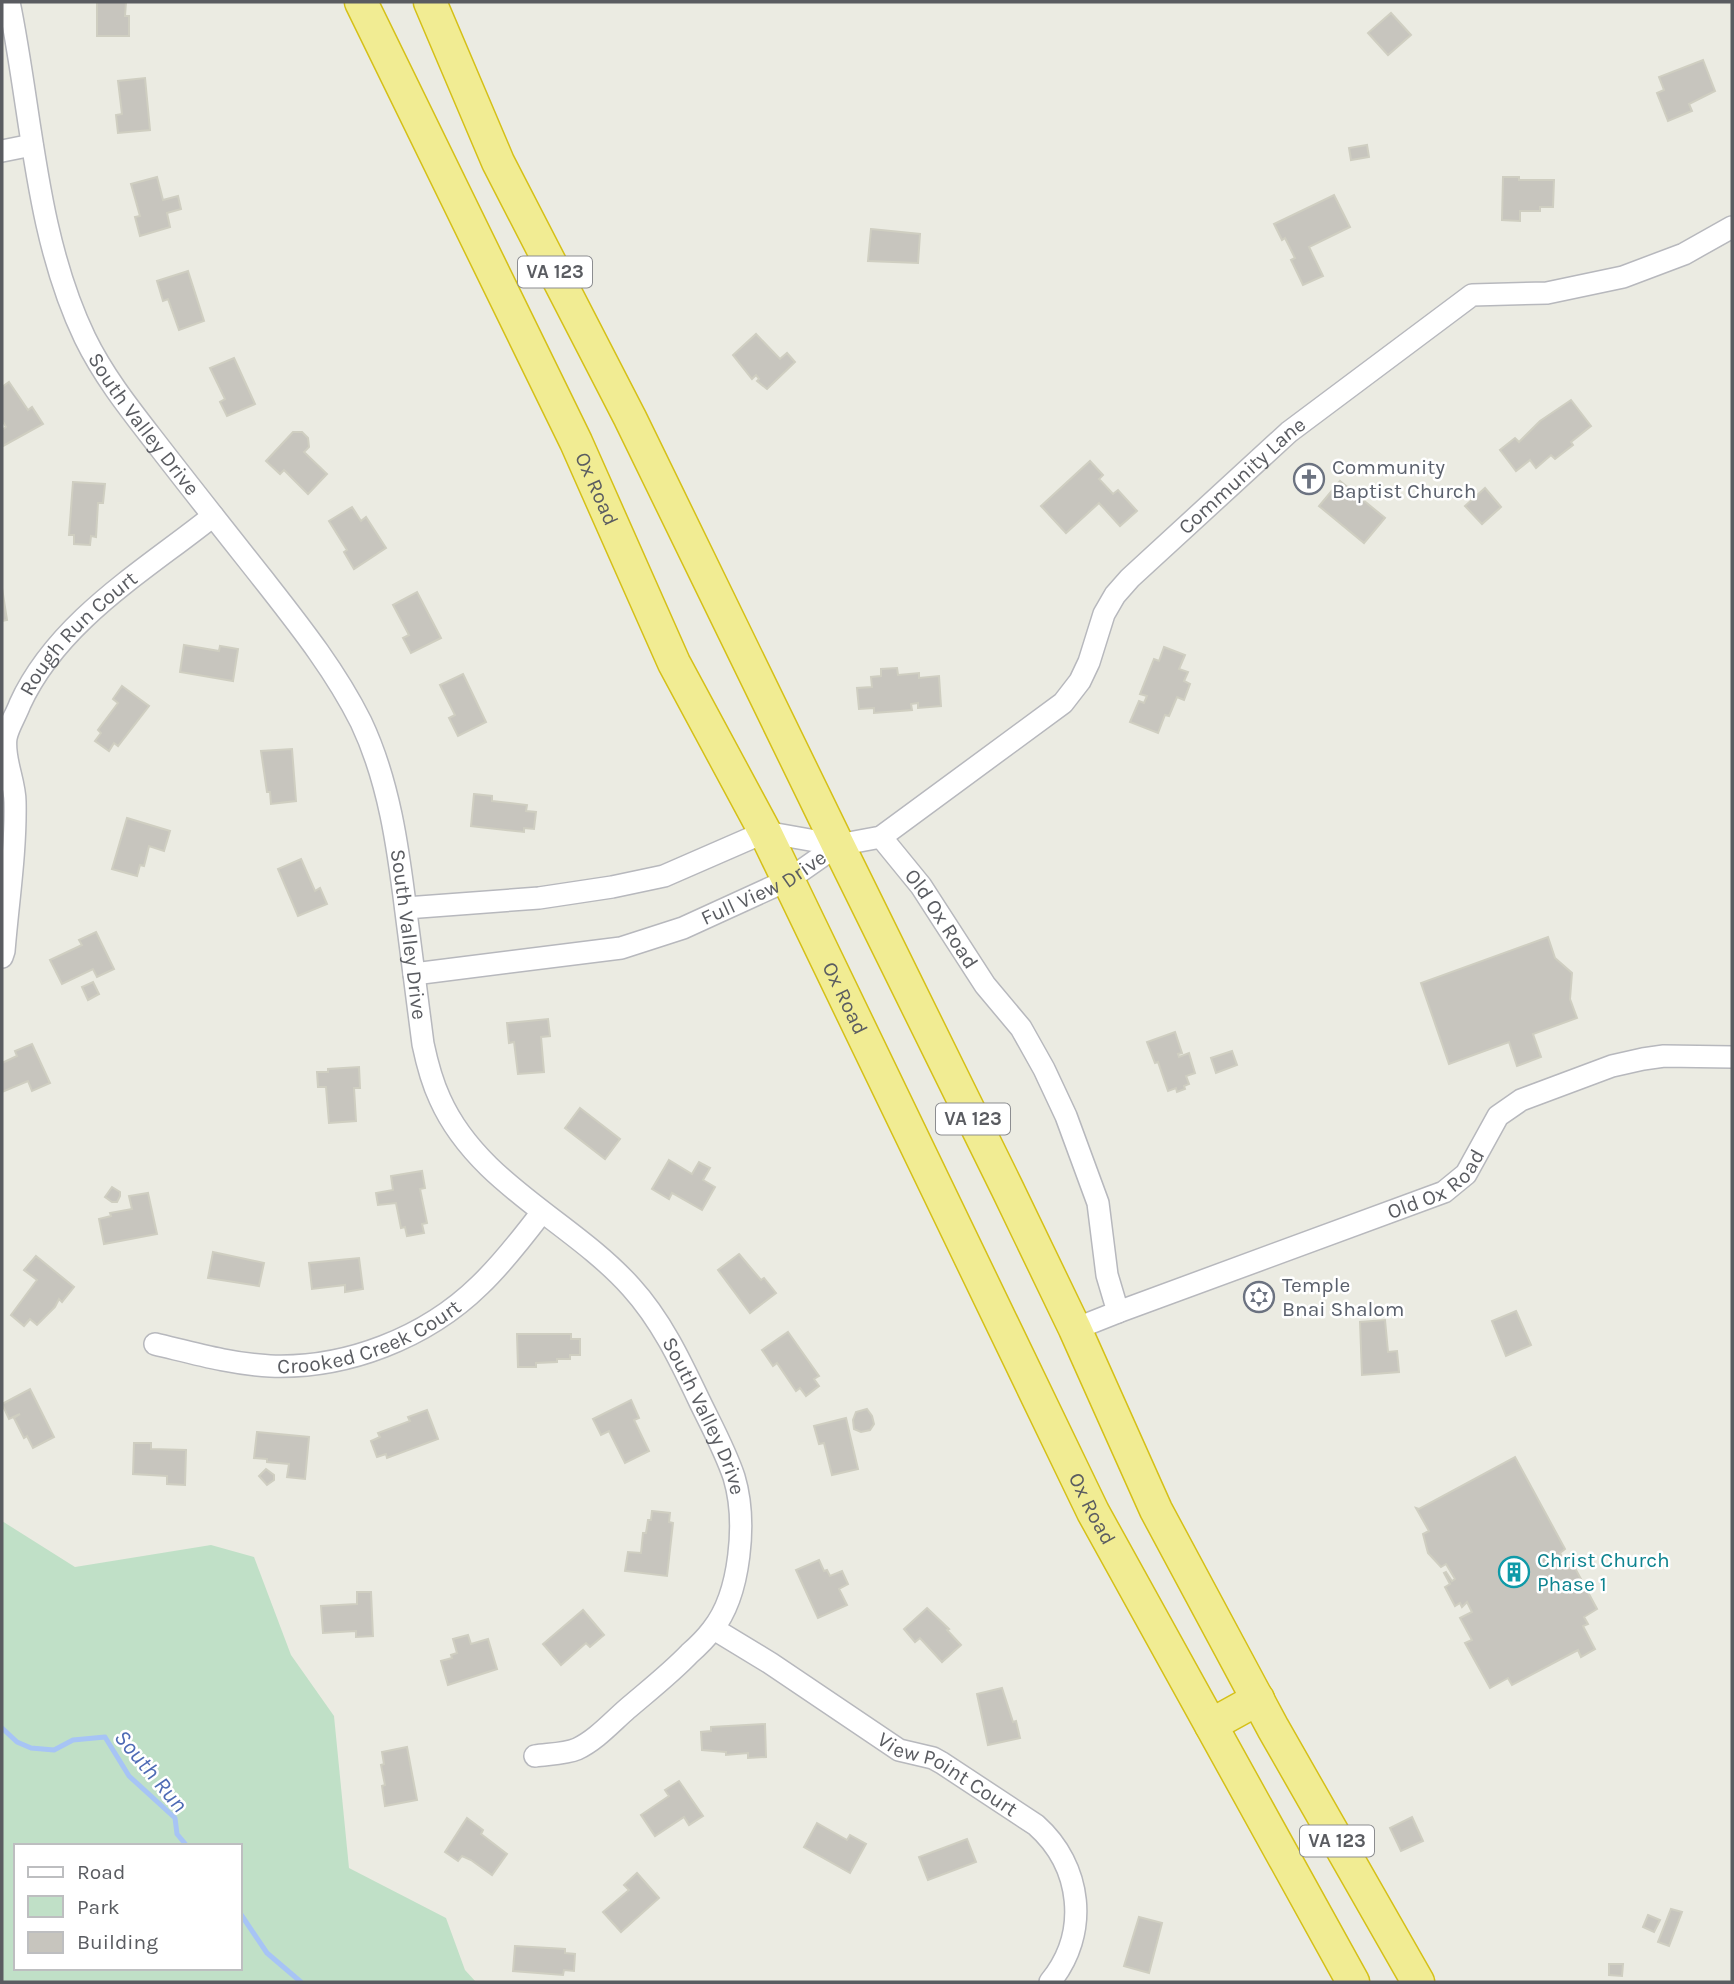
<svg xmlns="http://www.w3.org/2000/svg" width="1734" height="1984" font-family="Karla,sans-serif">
	<rect width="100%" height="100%" fill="#ebebe2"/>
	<path fill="#c0e0c7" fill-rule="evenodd" d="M2,1521L75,1567L211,1545L254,1557L291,1655L334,1716L349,1868L446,1918L465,1970L476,1982H2ZM16,1846H240V1968H16Z"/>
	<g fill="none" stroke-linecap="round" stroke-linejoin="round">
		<g stroke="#a7c4f5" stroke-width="5">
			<path d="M2,1728L17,1742L31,1748L54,1750L73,1740L105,1737L129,1776L175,1818L177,1834L187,1846"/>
			<path d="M240,1913L267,1953L301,1982"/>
		</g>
	</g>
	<g fill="#c7c5be" stroke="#cfcec1" stroke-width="2">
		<path d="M97,2H126L125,16H129V36H97Z"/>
		<path d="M1391,13L1411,35L1388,55L1368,33Z"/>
		<path d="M1703,60L1715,91L1689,104L1692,111L1668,121L1657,93L1664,90L1659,77Z"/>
		<path d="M145,78L150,130L118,133L116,115L122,114L118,81Z"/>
		<path d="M1367,145L1369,157L1351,160L1349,148Z"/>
		<path d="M157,177L163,200L178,196L181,209L167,213L170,227L140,236L135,217L140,216L131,184Z"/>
		<path d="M1503,177H1519V180H1554L1553,207H1540V211H1520V221L1502,220Z"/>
		<path d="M1334,195L1350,227L1309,247L1323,276L1303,285L1291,260L1295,258L1285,238L1282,240L1274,224Z"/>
		<path d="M871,229L920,234L918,263L868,261Z"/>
		<path d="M188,271L204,321L179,330L168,299L163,301L157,281Z"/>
		<path d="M756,334L780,359L787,353L795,362L767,389L757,381L759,379L756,375L752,379L733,355Z"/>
		<path d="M234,358L255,404L227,416L220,402L225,399L210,368Z"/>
		<path d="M9,382L28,410L32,407L43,424L3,446L2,430L6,427L2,420V387Z"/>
		<path d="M1571,400L1591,426L1571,442L1573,445L1555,459L1551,455L1536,468L1530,460L1516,471L1500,450L1515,438L1519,442L1540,421Z"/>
		<path d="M293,432H302L308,438L309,447L304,452L327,474L308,494L284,470L280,474L266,461Z"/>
		<path d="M1090,461L1103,475L1099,479L1113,494L1118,490L1137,511L1120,526L1099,503L1066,533L1041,506Z"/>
		<path d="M1340,481L1385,518L1364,543L1319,506Z"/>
		<path d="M73,482L105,484L103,503H98L96,537L91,536L90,545L74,544V535H69Z"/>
		<path d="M1485,488L1501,507L1482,524L1465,506Z"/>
		<path d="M352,507L361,521L366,517L386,548L354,569L344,552L347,550L329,521Z"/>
		<path d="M2,588L7,620L2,621Z"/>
		<path d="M417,592L441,638L411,653L403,638L409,635L393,605Z"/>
		<path d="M184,645L219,651L220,646L238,649L233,681L180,672Z"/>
		<path d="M1164,647L1185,655L1179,669L1188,672L1184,681L1190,684L1184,700L1177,697L1169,716L1165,715L1158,733L1130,722L1139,701L1144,703L1147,696L1140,694L1154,659L1159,661Z"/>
		<path d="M897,668L898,675L919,673V678L939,676L941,706L918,708V703L911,704L912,710L874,713V708L859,709L857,688L872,687L871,677L881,676V669Z"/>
		<path d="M463,674L486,722L458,736L449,718L455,715L440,685Z"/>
		<path d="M122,686L149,706L118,746L114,743L109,751L95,741L101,733L98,730L118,703L113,699Z"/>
		<path d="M292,749L296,801L271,804L270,792H267L261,751Z"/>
		<path d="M474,794L492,796V801L527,805L526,811L536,812L534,829L524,828V832L471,826Z"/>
		<path d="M127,818L170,831L164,851L149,846L144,866L140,865L137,876L112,869Z"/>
		<path d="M301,859L315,891L320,888L327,904L298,916L278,869Z"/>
		<path d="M96,932L114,969L97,977L93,969L62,984L50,960L82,945L79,940Z"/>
		<path d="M1548,937L1555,958L1572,973L1570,999L1577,1018L1533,1034L1541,1057L1517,1066L1509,1042L1449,1064L1421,983Z"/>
		<path d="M93,982L99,994L88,1000L82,987Z"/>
		<path d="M548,1019L550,1036L541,1037L544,1072L518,1074L514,1042L509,1043L507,1023Z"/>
		<path d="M1175,1032L1182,1053L1178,1054L1179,1057L1189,1053L1195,1073L1186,1076L1189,1084L1184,1086L1185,1089L1177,1092L1176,1088L1168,1091L1158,1062L1155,1063L1147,1042Z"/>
		<path d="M32,1044L50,1083L32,1091L28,1081L2,1092V1063L17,1056L15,1051Z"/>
		<path d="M1232,1051L1237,1065L1216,1073L1211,1058Z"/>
		<path d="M359,1067L360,1088H354L356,1121L329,1123L326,1087H318L317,1072H328V1069Z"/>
		<path d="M580,1108L620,1139L605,1159L565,1128Z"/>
		<path d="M669,1160L692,1174L699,1162L710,1168L703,1180L715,1187L702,1210L672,1193L669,1199L652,1189Z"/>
		<path d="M422,1171L425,1188L420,1189L427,1223L422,1224L424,1233L407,1236L405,1227L401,1228L396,1203L378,1205L376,1193L393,1190L391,1176Z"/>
		<path d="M112,1187L120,1192V1196L117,1202H112L105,1197Z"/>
		<path d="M148,1193L157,1234L104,1244L99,1219L111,1216L110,1213L132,1209L129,1196Z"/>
		<path d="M213,1252L264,1263L259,1286L208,1278Z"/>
		<path d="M739,1254L761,1280L764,1278L776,1293L750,1313L718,1270Z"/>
		<path d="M36,1256L74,1287L62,1302L59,1299L55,1307L37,1325L30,1319L24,1326L11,1315L37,1280L24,1270Z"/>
		<path d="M359,1258L363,1289L345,1292V1285L312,1289L309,1263Z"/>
		<path d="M1516,1311L1531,1345L1506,1356L1492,1321Z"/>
		<path d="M1385,1320L1388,1352L1397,1351L1399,1372L1362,1375L1360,1322Z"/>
		<path d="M788,1332L819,1376L814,1379L819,1386L806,1396L800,1388L796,1391L777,1363L773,1366L762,1350Z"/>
		<path d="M517,1334H571V1339H580V1355H570V1359H557V1362L536,1363V1367H518Z"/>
		<path d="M30,1389L54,1437L33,1448L27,1436L24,1438L14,1418L20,1414L9,1419L2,1404Z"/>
		<path d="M631,1400L639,1418L634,1420L649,1451L625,1463L609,1431L601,1435L593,1419Z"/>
		<path d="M867,1409L872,1416L874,1424L870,1430L861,1432L854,1429L853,1420L856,1412Z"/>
		<path d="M427,1410L438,1439L387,1458L386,1454L377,1457L371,1441L380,1437L378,1433L410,1421L408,1417Z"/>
		<path d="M846,1418L858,1469L832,1475L824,1443L819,1444L814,1426Z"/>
		<path d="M257,1432L309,1437L305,1479L287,1477L289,1464L267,1462V1459L254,1458Z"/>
		<path d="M134,1443H151V1449L186,1450L185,1485L167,1484V1476L133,1474Z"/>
		<path d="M1515,1457L1565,1549L1560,1553L1568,1569L1574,1566L1597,1609L1584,1617L1588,1624L1583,1626L1595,1649L1581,1657L1578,1650L1512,1685L1508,1678L1490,1688L1465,1643L1472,1640L1460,1618L1472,1612L1467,1602L1462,1607L1460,1603L1455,1606L1445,1587L1450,1584L1444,1573L1446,1572L1452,1581L1455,1579L1446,1564L1441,1567L1428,1553L1423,1534L1429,1531L1416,1508L1419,1509Z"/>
		<path d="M266,1469L274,1475V1480L267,1485L259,1476Z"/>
		<path d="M652,1511L670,1513L669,1522L673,1523L667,1576L625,1571L628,1552L641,1553L643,1533H646L648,1520H651Z"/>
		<path d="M819,1560L824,1571L827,1570L830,1576L842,1571L848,1584L839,1589L847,1605L818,1618L796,1570Z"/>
		<path d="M357,1592H371L373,1636L356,1637V1631L323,1633L321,1606L357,1604Z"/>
		<path d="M927,1608L949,1629L947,1630L961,1645L942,1662L920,1638L915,1642L904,1629Z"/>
		<path d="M583,1610L604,1635L590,1647L586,1643L561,1665L543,1644Z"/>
		<path d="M468,1635L471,1644L488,1639L497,1669L448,1685L441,1661L452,1658L451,1655L457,1653L453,1639Z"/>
		<path d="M1002,1688L1013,1722L1016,1721L1020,1738L988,1745L977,1694Z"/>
		<path d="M765,1724L766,1757L748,1758V1753L726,1755V1752L702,1750L701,1732L711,1731V1727Z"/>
		<path d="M407,1747L417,1800L385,1806L382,1786L385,1785L381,1765L384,1764L382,1752Z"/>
		<path d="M679,1781L703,1816L689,1825L684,1817L655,1836L641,1815L669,1796L665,1790Z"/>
		<path d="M1412,1817L1423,1841L1401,1851L1390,1828Z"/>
		<path d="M467,1818L483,1830L481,1834L507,1854L492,1875L471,1860L462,1856L458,1861L445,1852Z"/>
		<path d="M817,1823L847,1840L850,1835L866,1844L850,1873L804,1847Z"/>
		<path d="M967,1839L976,1862L928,1880L919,1857Z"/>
		<path d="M637,1873L659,1898L621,1932L603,1912L629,1890L624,1885Z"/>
		<path d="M1671,1909L1682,1912L1669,1946L1658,1942Z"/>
		<path d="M1648,1915L1660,1920L1654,1932L1643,1927Z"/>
		<path d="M1139,1917L1162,1923L1149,1973L1124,1966Z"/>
		<path d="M515,1946L565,1949V1953L575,1954L574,1971L564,1970L563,1975L513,1971Z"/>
		<path d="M1609,1964H1623L1622,1976L1609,1975Z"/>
	</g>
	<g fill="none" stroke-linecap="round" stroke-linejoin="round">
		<g stroke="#b7b8bd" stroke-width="24">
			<g id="minor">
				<path id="s1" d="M9,2C32,113 35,234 85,338C105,379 133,413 160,448C194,492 229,536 263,579C299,625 335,670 361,722C389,781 398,847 406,912C412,956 417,1000 423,1044C427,1063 432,1082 440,1099C478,1184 572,1221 631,1287C661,1320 680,1360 699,1400C711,1425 725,1450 734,1477C747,1520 741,1594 712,1630C706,1638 698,1646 690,1653C671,1673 648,1691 627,1709C611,1723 596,1740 577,1749C565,1754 548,1754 535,1756"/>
				<path d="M2,151L32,145"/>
				<path id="s2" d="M881,837L921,886L985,985L1021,1028L1044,1069L1066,1116L1098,1203L1107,1275L1118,1312L1075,1329"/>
				<path id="s3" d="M406,908L539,898L612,887L664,876L765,832L838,845L881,837L1063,703L1080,681L1089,662L1104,614L1115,595L1130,578L1289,432L1472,295L1547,293L1623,277L1684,254L1732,227"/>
				<path id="s4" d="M2,957L4,951C8,902 16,851 15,802C15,781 3,759 6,738C8,727 16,715 20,704C58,621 144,571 213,516"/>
				<path id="s5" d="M414,974L621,948L683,928L788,880L838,845"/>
				<path id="s6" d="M1118,1312L1444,1192L1466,1174L1498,1116L1521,1100L1612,1066L1643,1059L1664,1056L1732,1057"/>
				<path id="s7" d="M155,1344C193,1353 231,1364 270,1366C346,1369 426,1338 480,1285C503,1263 523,1237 542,1212"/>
				<path id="s8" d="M714,1629L770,1663L899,1750L933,1758L942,1763L1036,1825C1082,1866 1090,1933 1050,1982"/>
			</g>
		</g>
		<g stroke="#d5c018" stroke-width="35">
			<g id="highway">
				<path id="s9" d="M361,2L576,442L674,663L765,832L1093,1512L1353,1982"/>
				<path d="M430,2L498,162L630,418L838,845L1007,1188L1075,1329L1156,1510L1273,1728L1418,1982"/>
				<path d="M1211,1725L1258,1699"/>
			</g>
		</g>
		<use href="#minor" stroke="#fff" stroke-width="21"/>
		<use href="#highway" stroke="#f1ec93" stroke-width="32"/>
	</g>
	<defs>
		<g id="church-ring" transform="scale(1.575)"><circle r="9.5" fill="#fff" stroke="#6b7280" stroke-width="1.5"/><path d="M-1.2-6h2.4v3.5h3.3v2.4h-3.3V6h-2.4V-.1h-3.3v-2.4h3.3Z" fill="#6b7280"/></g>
		<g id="synagogue-ring" transform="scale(1.575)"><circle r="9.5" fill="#fff" stroke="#6b7280" stroke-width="1.5"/><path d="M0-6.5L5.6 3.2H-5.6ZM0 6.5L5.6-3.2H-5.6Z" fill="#6b7280"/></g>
		<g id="building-ring" transform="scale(1.575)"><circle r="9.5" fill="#fff" stroke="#0f9aa8" stroke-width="1.5"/><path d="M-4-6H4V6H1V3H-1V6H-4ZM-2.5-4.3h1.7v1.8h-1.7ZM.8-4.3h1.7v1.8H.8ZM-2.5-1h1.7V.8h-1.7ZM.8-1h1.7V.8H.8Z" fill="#0f9aa8"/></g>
	</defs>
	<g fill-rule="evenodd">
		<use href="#church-ring" x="1309" y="479"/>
		<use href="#synagogue-ring" x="1259" y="1297"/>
		<use href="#building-ring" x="1514" y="1572"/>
	</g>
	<g text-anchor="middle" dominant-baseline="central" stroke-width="5" stroke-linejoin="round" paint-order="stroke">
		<g fill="#fff" stroke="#8c8d90" stroke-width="2">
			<rect x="518" y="256.5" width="74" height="31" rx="5"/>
			<rect x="936" y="1103.5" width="74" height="31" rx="5"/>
			<rect x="1300" y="1825.5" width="74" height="31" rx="5"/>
		</g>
		<g font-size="19" font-weight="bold" fill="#5a5c61">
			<text x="555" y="272">VA 123</text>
			<text x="973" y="1119">VA 123</text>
			<text x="1337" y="1841">VA 123</text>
		</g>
		<g font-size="21" fill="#5a5c61" stroke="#fff">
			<text stroke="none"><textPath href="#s1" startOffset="450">South Valley Drive</textPath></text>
			<text stroke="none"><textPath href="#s3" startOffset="1010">Community Lane</textPath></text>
			<text stroke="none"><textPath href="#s9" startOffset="541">Ox Road</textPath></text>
			<text stroke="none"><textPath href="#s4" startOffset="350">Rough Run Court</textPath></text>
			<text stroke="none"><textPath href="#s5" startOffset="364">Full View Drive</textPath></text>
			<text stroke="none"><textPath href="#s2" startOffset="102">Old Ox Road</textPath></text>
			<text stroke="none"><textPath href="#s1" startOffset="1038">South Valley Drive</textPath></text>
			<text stroke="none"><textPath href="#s9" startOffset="1108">Ox Road</textPath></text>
			<text stroke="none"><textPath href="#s6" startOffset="345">Old Ox Road</textPath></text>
			<text stroke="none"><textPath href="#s7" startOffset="222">Crooked Creek Court</textPath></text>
			<text stroke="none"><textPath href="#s1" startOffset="1626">South Valley Drive</textPath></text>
			<text stroke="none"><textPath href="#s9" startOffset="1675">Ox Road</textPath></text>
			<text stroke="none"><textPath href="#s8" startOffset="276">View Point Court</textPath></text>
		</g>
		<g font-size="21" fill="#5b616d" stroke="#fff" text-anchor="start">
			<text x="1332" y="467">Community<tspan x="1332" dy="24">Baptist Church</tspan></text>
			<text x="1282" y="1285">Temple<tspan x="1282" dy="24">Bnai Shalom</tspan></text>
		</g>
		<g font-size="21" fill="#0d838f" stroke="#fff" text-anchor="start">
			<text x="1537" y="1560">Christ Church<tspan x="1537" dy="24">Phase 1</tspan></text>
		</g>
		<g font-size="23" font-style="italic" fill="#4e6bb5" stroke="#fff">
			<text transform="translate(151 1771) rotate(50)">South Run</text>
		</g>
	</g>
	<rect width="1734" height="1984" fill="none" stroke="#5a5c61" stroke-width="7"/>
	<rect x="14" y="1844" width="228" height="126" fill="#ffffff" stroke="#bdbec0" stroke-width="2"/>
	<rect x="28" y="1867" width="35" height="10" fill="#ffffff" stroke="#bdbec0" stroke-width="2"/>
	<text x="77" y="1879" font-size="21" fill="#5a5c61">Road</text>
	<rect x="28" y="1896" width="35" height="21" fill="#c0e0c7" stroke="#bdbec0" stroke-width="2"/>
	<text x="77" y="1914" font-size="21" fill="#5a5c61">Park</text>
	<rect x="28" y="1932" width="35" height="21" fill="#c7c5be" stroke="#bdbec0" stroke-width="2"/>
	<text x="77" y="1949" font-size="21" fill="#5a5c61">Building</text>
</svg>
